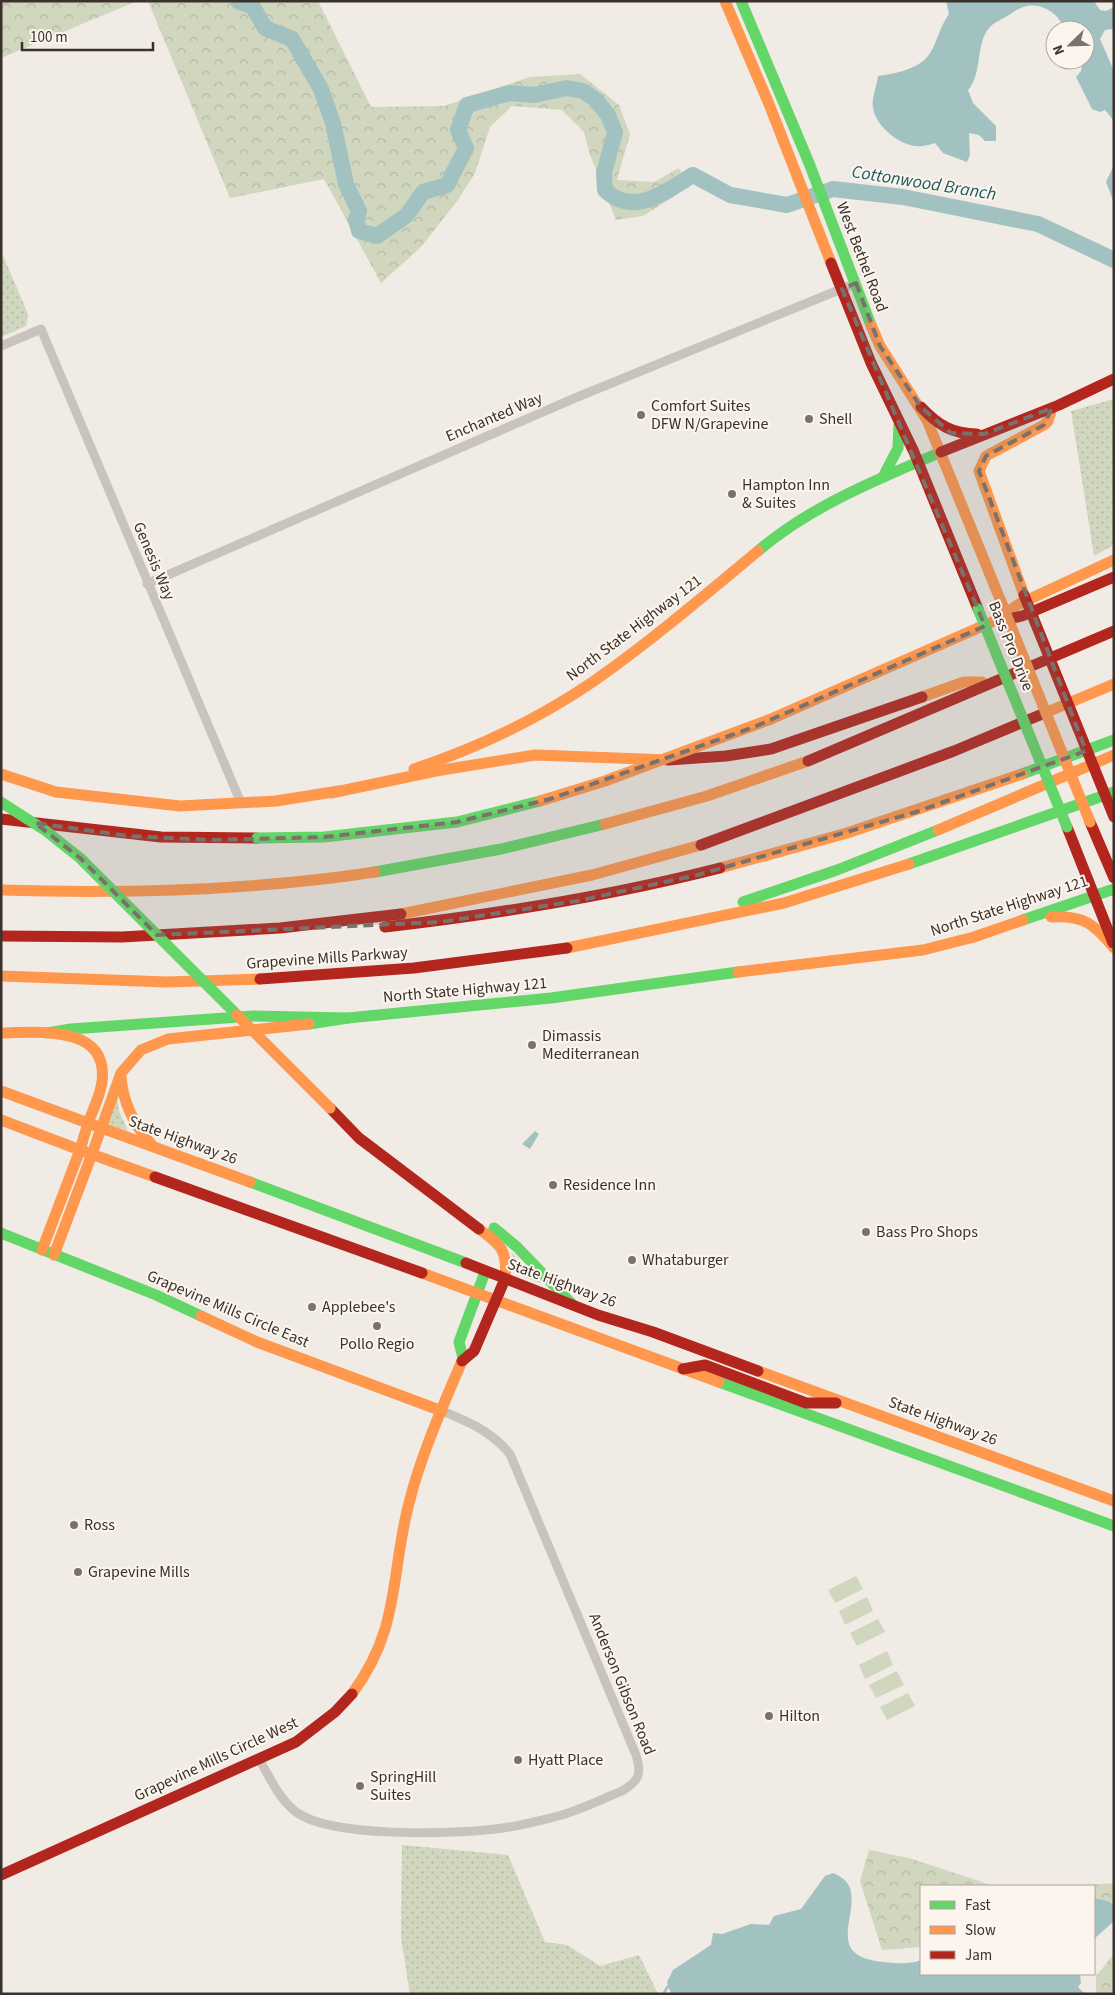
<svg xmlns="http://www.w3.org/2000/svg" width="1115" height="1995" font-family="'Source Sans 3',sans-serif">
	<defs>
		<pattern id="grass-dots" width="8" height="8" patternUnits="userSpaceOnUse" patternTransform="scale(1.25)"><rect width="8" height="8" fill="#d1d6bf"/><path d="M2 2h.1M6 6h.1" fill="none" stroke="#b4b8a4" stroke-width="1.8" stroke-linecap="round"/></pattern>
		<pattern id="forest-crowns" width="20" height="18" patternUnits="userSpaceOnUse" patternTransform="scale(1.25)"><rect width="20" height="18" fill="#d1d6bf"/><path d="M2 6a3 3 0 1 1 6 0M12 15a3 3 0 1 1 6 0" fill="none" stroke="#b4b8a4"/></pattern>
	</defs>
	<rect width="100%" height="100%" fill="#f0ebe5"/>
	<g fill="url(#grass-dots)">
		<path d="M1,251L28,314L26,326L1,337Z"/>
		<path d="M1114,399V545L1094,556L1071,411Z"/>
		<path d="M117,1098L119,1111L128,1131L108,1125Z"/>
		<path d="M511,1252L542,1284L518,1274Z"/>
		<path d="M402,1845L508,1855L545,1942L567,1945L600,1966L639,1955L658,1994H410L401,1938Z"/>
	</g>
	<g fill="url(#forest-crowns)">
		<path d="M1,1H137L1,58Z"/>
		<path d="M148,1H318L371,107L444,106L530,77L580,74L619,105L630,134L617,180L654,182L679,168L689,187L643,216L616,220L590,155L584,132L562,110L512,106L490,127L475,173L458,200L421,247L381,283L324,179L230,198Z"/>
		<path d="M869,1850L909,1858L994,1886H921V1947L882,1950L860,1881Z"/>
		<path d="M1114,1883V1906L1094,1900V1886H1072Z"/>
		<path d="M1114,1954V1994H1096V1976Z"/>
	</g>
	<g fill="#d1d6bf">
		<path d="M856,1576L863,1589L835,1603L828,1590Z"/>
		<path d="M867,1597L873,1611L845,1625L839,1611Z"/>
		<path d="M878,1619L885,1632L857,1646L850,1633Z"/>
		<path d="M887,1651L893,1665L865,1679L859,1665Z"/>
		<path d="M897,1671L904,1685L876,1698L869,1685Z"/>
		<path d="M908,1693L915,1706L887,1720L880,1707Z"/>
	</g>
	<g fill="#a1c2c1">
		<path d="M946,1H1094L1100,10L1106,11L1114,7L1113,29L1105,30L1100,39L1114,71V121L1105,110L1100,112L1092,109L1076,77L1081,71L1082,64L1074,60H1085V30H1064C1063,21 1053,11 1044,8C1032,3 1022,6 1012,13C1005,18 994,22 989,28C975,45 983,73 968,90L973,103L996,126V141H985L979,135L969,133L970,155L967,162L943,153L935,143C929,145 922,147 915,146C898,144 876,126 873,108C871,99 877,86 878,76C894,74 921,69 930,53C938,40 939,28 949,14Z"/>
		<path d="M1114,165V203L1106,182Z"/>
		<path d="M535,1131L539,1134L530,1149L522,1144Z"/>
		<path d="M833,1873C840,1876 847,1880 850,1888C859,1917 824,1956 883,1962C894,1963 911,1965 921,1960V1974H1080L1081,1983L1078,1987L1085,1994H671L667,1982L673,1970L711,1945L713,1933L722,1934L751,1924L769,1925L774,1916L801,1909L825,1876Z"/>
		<path d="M1094,1898L1107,1901L1114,1905V1921L1094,1939Z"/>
	</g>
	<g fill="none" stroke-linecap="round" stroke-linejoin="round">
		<path stroke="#a1c2c1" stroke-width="2.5" d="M663,1994L669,1985"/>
		<path stroke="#a1c2c1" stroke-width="16" d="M238,1L253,7L265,28L292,39L321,89L333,123L346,184L359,211L356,220L359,231L377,236L407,215L423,192L447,185L466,148L458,130L467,105L510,93L534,95L567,88L583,91L596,100L608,115L615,132L604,173L605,190C634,218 666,191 693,175L730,195L787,205L833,189L903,197L1038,224L1114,260"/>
		<g stroke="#c9c3be" stroke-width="9">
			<path d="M1,346L41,329L241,803"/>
			<path d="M147,584L575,398L856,283"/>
			<path d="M259,1759C269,1776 279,1799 296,1812C332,1838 450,1834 495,1829C516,1827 538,1821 558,1816C580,1810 602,1799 622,1791C639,1781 642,1774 636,1755L510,1454C491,1431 469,1422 442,1411"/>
		</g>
		<g stroke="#63d668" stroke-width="11">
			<path d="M741,1L809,163L871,325"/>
			<path d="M883,477L898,448L899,424"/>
			<path d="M758,551C812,505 877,480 941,452"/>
			<path d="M1022,774L1114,740"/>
			<path d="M909,864L1114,792"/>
			<path d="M375,872L501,849L605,824"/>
			<path d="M743,902L837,870L938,830"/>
			<path d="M1023,920L1114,889"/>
			<path d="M309,1024L348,1018L551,998L738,972"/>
			<path d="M47,1033L71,1029L253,1016L348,1018"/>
			<path d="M250,1182L466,1263"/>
			<path d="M494,1228L517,1247L573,1305"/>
			<path d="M1,1233L156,1295L201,1316"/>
			<path d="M463,1358L459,1342L485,1272"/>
			<path d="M719,1382L1114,1526"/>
		</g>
		<g stroke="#ff974d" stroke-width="11">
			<path d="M725,1L769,104L831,263"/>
			<path d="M871,325L880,346L927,420L1002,604"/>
			<path d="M1024,595L979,471L986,456L1044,425L1048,421L1052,408"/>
			<path d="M922,697L964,682H982"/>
			<path d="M1040,715L1114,684"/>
			<path d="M771,719L994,621L1019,604L1114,560"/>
			<path d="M414,769C477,748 540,718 594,681C651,641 705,595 758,551"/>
			<path d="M1,774L56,792L180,806L276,801L339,791"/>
			<path d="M331,793L436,771L535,755L669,760"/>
			<path d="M605,824L707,796L808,761"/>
			<path d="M938,830L1114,755"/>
			<path d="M720,868L847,833L1022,774"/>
			<path d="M1,890C126,894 251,891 375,872"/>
			<path d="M401,914L592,875L701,845"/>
			<path d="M1051,917C1084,915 1094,924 1114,948"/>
			<path d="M567,948L784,903L909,864"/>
			<path d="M738,972L923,950L974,937L1023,920"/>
			<path d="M1,976L167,982L260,979"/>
			<path d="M1,1033C39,1032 109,1025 102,1082C100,1096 93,1110 88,1123"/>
			<path d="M121,1077C123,1104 134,1125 152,1145"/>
			<path d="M1,1091L88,1123"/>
			<path d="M1,1120L80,1150L42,1250"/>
			<path d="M92,1154L121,1073L141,1050L168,1039L309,1024"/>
			<path d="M155,1177L80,1150L88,1123L250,1182"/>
			<path d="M479,1229C501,1245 508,1250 505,1279"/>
			<path d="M54,1255L92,1154"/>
			<path d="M422,1273L719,1382"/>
			<path d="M201,1316L257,1342L442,1411"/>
			<path d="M758,1371L1114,1501"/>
			<path d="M352,1694C401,1628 390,1576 409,1503C421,1455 442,1408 462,1361"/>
		</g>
		<g stroke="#b3261e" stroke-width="11">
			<path d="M831,263L871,363L914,452L978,609"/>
			<path d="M921,407C938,425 952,434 977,434"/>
			<path d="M941,452L1059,405L1114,379"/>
			<path d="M999,621L1022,616L1114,577"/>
			<path d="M669,760L726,756L771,749L922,697"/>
			<path d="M808,761L1114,631"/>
			<path d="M1,819L161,837L257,838"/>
			<path d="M1090,822L1114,878"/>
			<path d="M1067,827L1113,943"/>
			<path d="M701,845L954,751L1040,715"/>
			<path d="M385,927C498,914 610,896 720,868"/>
			<path d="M1,936L122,937L280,928L401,914"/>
			<path d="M260,979L414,968L567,948"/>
			<path d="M330,1108L359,1138L479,1229"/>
			<path d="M155,1177L422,1273"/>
			<path d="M466,1263L598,1315L653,1332L758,1371"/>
			<path d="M462,1361L474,1351L505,1279"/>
			<path d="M683,1369L705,1365L806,1403H836"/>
			<path d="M1,1875L296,1742L335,1712L352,1694"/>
		</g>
		<g stroke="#63d668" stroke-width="11">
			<path d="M978,609L1067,827"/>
			<path d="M1,802L46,831L80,858L237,1015"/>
			<path d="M257,838L324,837L457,822L540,801"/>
		</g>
		<g stroke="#ff974d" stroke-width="11">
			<path d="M1002,604L1090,822"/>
			<path d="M540,801L605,781L771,719"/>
			<path d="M237,1015L330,1108"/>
		</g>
		<path stroke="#b3261e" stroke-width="11" d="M1024,595L1114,817"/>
	</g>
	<path fill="#7a716c" fill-opacity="0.2" stroke="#7a716c" stroke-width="4" stroke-dasharray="10 6" stroke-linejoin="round" d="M856,283L880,346L921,407L951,433L984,434L1052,408L1044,425L986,456L979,471L1086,751L916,812L698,875L577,901L441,922L157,935L80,858L35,823L129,836L213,840L324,837L457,822L550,799L754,727L985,626L842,289Z"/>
	<g fill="#7a716c" stroke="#fbf5ee" stroke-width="2">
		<circle cx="641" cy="415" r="5"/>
		<circle cx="809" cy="419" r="5"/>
		<circle cx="732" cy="494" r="5"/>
		<circle cx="532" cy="1045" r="5"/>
		<circle cx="553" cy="1185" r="5"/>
		<circle cx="866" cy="1232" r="5"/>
		<circle cx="632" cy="1260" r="5"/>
		<circle cx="312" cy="1307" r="5"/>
		<circle cx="377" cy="1326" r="5"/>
		<circle cx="74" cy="1525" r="5"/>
		<circle cx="78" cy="1572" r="5"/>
		<circle cx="769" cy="1716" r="5"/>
		<circle cx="518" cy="1760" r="5"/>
		<circle cx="360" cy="1786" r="5"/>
	</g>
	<g text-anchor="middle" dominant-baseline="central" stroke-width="4" stroke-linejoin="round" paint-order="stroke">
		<g font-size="16" fill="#3b302b" stroke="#fbf5ee">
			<text transform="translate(862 257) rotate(69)">West Bethel Road</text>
			<text transform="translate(494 417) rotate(-23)">Enchanted Way</text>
			<text transform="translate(154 561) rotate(67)">Genesis Way</text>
			<text transform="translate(634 628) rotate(-37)">North State Highway 121</text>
			<text transform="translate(1011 646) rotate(68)">Bass Pro Drive</text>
			<text transform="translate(1009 906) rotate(-18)">North State Highway 121</text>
			<text transform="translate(327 958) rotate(-4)">Grapevine Mills Parkway</text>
			<text transform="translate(465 990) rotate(-5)">North State Highway 121</text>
			<text transform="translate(183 1140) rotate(20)">State Highway 26</text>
			<text transform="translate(562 1283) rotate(20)">State Highway 26</text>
			<text transform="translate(228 1309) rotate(23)">Grapevine Mills Circle East</text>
			<text transform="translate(943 1421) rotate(20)">State Highway 26</text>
			<text transform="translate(622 1684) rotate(68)">Anderson Gibson Road</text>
			<text transform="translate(216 1759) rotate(-25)">Grapevine Mills Circle West</text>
		</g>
		<g font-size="16" fill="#3b302b" stroke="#fbf5ee" text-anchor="start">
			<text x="651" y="406">Comfort Suites<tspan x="651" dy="18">DFW N/Grapevine</tspan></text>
			<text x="819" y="419">Shell</text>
			<text x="742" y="485">Hampton Inn<tspan x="742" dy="18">&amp; Suites</tspan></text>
			<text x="542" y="1036">Dimassis<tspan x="542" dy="18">Mediterranean</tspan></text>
			<text x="563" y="1185">Residence Inn</text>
			<text x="876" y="1232">Bass Pro Shops</text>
			<text x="642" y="1260">Whataburger</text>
			<text x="322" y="1307">Applebee's</text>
			<text x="377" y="1344" text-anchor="middle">Pollo Regio</text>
			<text x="84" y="1525">Ross</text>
			<text x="88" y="1572">Grapevine Mills</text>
			<text x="779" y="1716">Hilton</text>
			<text x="528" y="1760">Hyatt Place</text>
			<text x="370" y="1777">SpringHill<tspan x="370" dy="18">Suites</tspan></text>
		</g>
		<g font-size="18" font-style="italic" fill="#1f5a5e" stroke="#fbf5ee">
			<text transform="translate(924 183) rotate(9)">Cottonwood Branch</text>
		</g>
	</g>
	<rect width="1115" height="1995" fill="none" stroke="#3b302b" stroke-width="5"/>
	<rect x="920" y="1885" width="175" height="90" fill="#fbf5ee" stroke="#aea6a0"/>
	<rect x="930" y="1901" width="25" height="8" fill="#63d668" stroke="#aea6a0"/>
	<text x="965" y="1910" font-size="15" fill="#3b302b">Fast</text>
	<rect x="930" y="1926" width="25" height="8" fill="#ff974d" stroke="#aea6a0"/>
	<text x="965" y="1935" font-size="15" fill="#3b302b">Slow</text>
	<rect x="930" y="1951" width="25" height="8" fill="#b3261e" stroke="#aea6a0"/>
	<text x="965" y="1960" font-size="15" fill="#3b302b">Jam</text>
	<g transform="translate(1070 45) rotate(247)"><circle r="24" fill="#fbf5ee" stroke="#aea6a0"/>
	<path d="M0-4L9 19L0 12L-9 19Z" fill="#7a716c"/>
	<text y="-8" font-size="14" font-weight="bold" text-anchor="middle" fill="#3b302b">N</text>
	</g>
	<path d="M22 42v8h131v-8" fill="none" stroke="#3b302b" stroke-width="2.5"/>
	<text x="30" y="42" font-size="15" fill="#3b302b" stroke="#fbf5ee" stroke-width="4" paint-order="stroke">100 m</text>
</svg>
